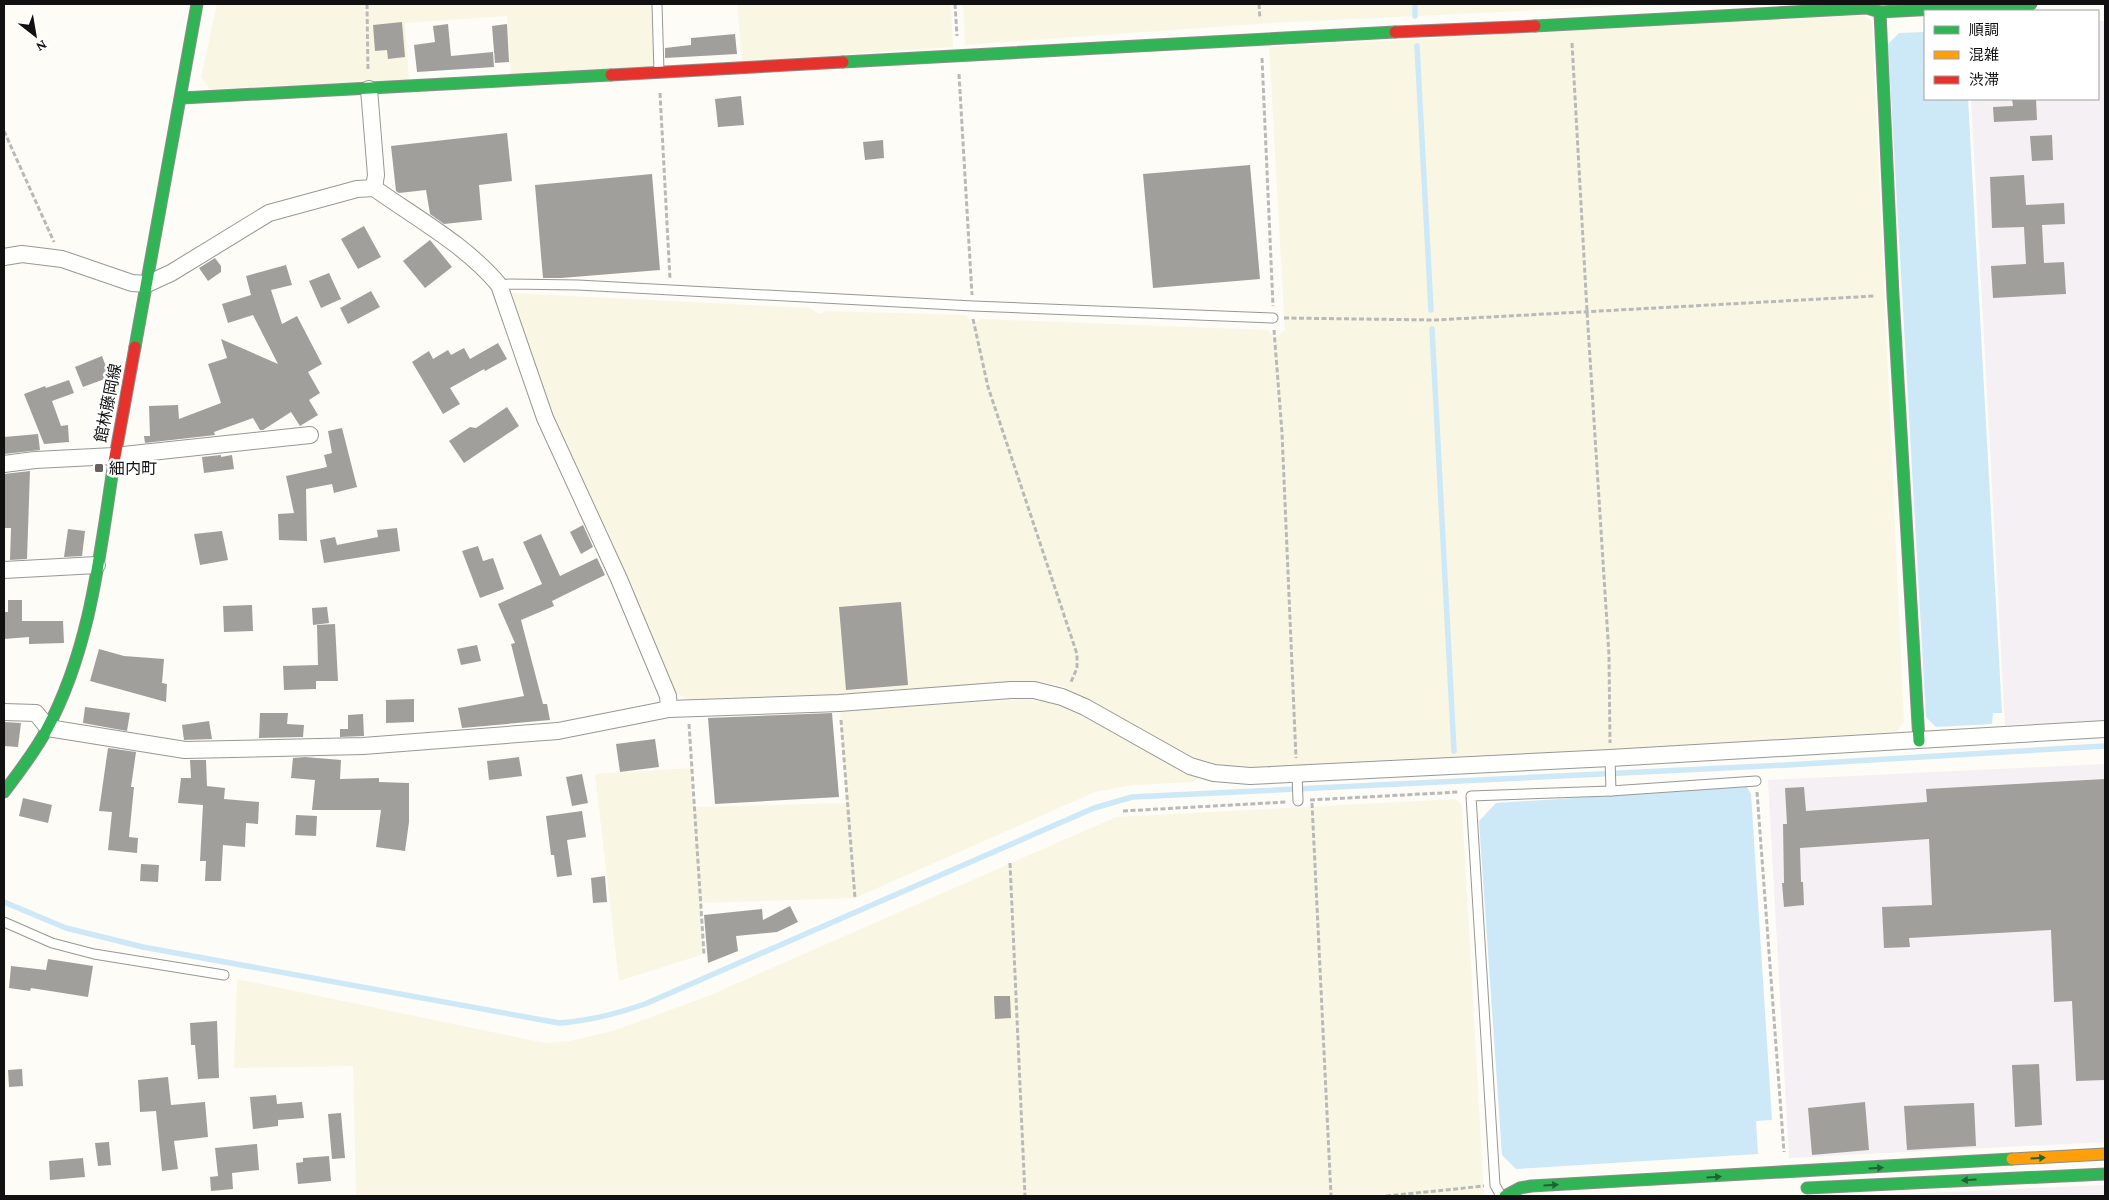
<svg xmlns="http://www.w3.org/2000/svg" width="2109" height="1200" font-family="'Crimson Pro','Noto Sans JP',serif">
	<rect width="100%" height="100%" fill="#fdfcf7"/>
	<g fill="#f5f0f3">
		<path d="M2098,21H2105V720L2005,725L1971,99H2098Z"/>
		<path d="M2105,764V1142L1789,1158L1768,780Z"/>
		<path d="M2105,1185V1196H1860Z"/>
	</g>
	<g fill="#f9f7e4">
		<path d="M217,4H657L658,59L651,67L511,74L507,16L405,23L409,80L210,89L201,77Z"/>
		<path d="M737,4H951L953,47L742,61Z"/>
		<path d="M963,4H1666L1271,23L965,45Z"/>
		<path d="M1864,15L1872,22L1904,722L1897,732L1284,770L1215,766L1193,758L1063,686L1049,683L1024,681L835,695L694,702L675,693L576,464L551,416L513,302L512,293L810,308L819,314L826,311L966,315L973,324L982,319L1267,330L1275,337L1285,330L1269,47Z"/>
		<path d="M1024,699L1049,702L1069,708L1198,778L1193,782L1134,785L1095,792L855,898L701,903L704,954L619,981L595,774L691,768L694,807L846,803L840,711Z"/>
		<path d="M1455,799L1462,805L1484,1196H356L353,1066L234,1068L237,979L545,1043L569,1041L613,1031L708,996L1116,817Z"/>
	</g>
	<g fill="#cde8f7">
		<path d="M1925,32V99H1968L2002,713H1993L1992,724L1936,727L1926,717L1888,44L1899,33Z"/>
		<path d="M1747,787L1751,794L1772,1120L1756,1121L1758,1154L1516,1169L1502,1155L1479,821L1496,803Z"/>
	</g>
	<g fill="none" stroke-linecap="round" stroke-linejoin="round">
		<g stroke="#cde8f7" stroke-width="5.5">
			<path d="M1415,4V16"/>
			<path d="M1417,46L1431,310"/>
			<path d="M1432,329L1454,751"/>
			<path d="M4,902L66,928L143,947L559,1023C590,1021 616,1014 645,1004L1094,808L1132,797L1787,765L2105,746"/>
		</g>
	</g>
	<g fill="#a19f9c">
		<path d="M402,22L405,57L388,59L387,50L375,51L373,25Z"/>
		<path d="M448,24L451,56L493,52L494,67L417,72L414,45L435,42L433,26Z"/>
		<path d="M507,24L509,62L495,63L492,26Z"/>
		<path d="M735,34L737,54L665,58V48L691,45V38Z"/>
		<path d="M741,96L744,125L718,127L715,99Z"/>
		<path d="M2012,99H2036L2037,120L1994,122L1993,107L2013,106Z"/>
		<path d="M507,133L512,181L479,185L482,220L444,224L430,214L426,190L399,193L396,191L391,146Z"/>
		<path d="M2052,135L2053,160L2032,161L2030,136Z"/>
		<path d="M883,140L884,158L865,160L863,142Z"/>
		<path d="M1250,165L1260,279L1153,288L1143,174Z"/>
		<path d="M652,174L660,270L561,278H543L535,185Z"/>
		<path d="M2024,175L2026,205L2064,203L2065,224L2042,225L2044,263L2064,262L2066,294L1993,298L1991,266L2026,264L2024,227L1992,228L1990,177Z"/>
		<path d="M364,226L381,257L358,269L341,239Z"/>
		<path d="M430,240L452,267L425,288L403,261Z"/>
		<path d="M215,258L221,266V272L208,281L199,268Z"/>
		<path d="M286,265L292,285L271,290L282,324L297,316L322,364L308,372L320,393L309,400L318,415L300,426L291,412L263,430H260L253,418L214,432L215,435L145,443L144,436H150L149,406L178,405L179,419L221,403L208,364L227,358L221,339L278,364L253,315L228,323L222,304L251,295L246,276Z"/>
		<path d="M329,273L341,299L321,308L309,281Z"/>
		<path d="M371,291L380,307L348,324L340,308Z"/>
		<path d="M498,343L507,359L485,371L484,369L450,388L460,404L443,414L412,362L429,351L433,359L448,350L451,355L464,348L470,359Z"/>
		<path d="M102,356L110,377L83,387L75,367Z"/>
		<path d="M69,380L74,393L52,401L61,426L68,425L69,442L44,444L24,394L45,386L46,388Z"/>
		<path d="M507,407L519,426L464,463L449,441L470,427L476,428Z"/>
		<path d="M342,428L357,487L334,493L332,484L306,489L307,541L279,540L278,514L294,513L286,476L327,467L324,455L332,453L328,431Z"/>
		<path d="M38,434L40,450L4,454V437Z"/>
		<path d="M221,455V457L232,455L234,469L204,473L202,457Z"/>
		<path d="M30,471L27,559L10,560L11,528H4V474Z"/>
		<path d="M583,525L593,547L581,554L570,532Z"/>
		<path d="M397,528L400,551L324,563L320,540L335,537L337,545L378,537L377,530Z"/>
		<path d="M68,529L85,531L82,556L64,557Z"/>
		<path d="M222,531L228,560L200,565L194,534Z"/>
		<path d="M541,534L560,576L597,558L605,575L552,601L554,606L521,620L543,704H547L550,720L462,728L458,708L524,696L511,644L515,643L498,604L542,584L523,542Z"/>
		<path d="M478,546L483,561L493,558L504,589L480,598L462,551Z"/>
		<path d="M8,600H22V621H63L64,643L29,644V637L4,639V612H8Z"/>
		<path d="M901,602L908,685L846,690L839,607Z"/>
		<path d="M252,605L253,631L224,632L223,606Z"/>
		<path d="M327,607L329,623L313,625L312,608Z"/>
		<path d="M335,624L338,681H316V689L284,690L283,666L318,665L317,625Z"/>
		<path d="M477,645L481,661L461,665L457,649Z"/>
		<path d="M99,649L124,656L164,659L162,683L167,684L166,702L90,681Z"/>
		<path d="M414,699V722L386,723V700Z"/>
		<path d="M85,707L130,713L127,731L83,723Z"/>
		<path d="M260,713H288L287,724L304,725L303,737L259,738Z"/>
		<path d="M832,713L839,797L715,804L708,718Z"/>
		<path d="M363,714L364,736L340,737V729H348V715Z"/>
		<path d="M209,721L212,739L184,740L182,725Z"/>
		<path d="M4,722L21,723L18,747L4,746Z"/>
		<path d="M655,739L659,767L620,772L616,744Z"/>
		<path d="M108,748L136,752L131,787H134L129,837L138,838L137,853L108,850L112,812L99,811Z"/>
		<path d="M305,757L341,760L340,779L379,778V782L409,783V822L405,851L376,847L381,810H312L315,780L291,778L293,758Z"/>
		<path d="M519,757L522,776L489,780L487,761Z"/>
		<path d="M190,760H206L207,786L225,788L224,799L259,802L258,824L246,823L245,847L223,845L221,881H205L206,861H200L203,805L178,803L181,778H191Z"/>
		<path d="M582,774L588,803L572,806L566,777Z"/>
		<path d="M2105,779V1080L2076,1081L2072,1001L2054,1002L2051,930L1909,938L1910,947L1884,948L1882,907L1932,905L1929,839L1800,848L1801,882H1803L1804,905L1784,907L1782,883H1784L1783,824H1787L1785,788L1804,787L1806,811L1927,802L1926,789Z"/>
		<path d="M23,798L52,805L48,823L19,816Z"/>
		<path d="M582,811L586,837L567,840L572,875L557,877L554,855H551L546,816Z"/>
		<path d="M296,815L317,816L316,836L295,835Z"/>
		<path d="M141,864L159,865L158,882L140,881Z"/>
		<path d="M605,876L607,902L593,903L591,878Z"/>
		<path d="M790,906L798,922L777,932L736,936L738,951L708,963L704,915L762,909L763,920Z"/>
		<path d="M48,959L93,966L88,997L31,988L30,991L9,988L11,966L46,970Z"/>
		<path d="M994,996H1010L1011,1018L995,1019Z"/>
		<path d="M217,1021L219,1078L198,1079L195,1045H191L190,1023Z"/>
		<path d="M2039,1064L2042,1125L2015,1127L2012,1065Z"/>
		<path d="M22,1069L23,1086L9,1087L8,1070Z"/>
		<path d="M168,1077L171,1105L205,1102L208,1137L174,1141L178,1169L162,1171L156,1111L140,1112L138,1080Z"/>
		<path d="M276,1095L277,1104L302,1102L304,1118L278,1120V1126L253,1129L250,1097Z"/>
		<path d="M1865,1102L1869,1150L1812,1155L1808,1108Z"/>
		<path d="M1974,1103L1976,1146L1907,1150L1904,1106Z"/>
		<path d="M341,1113L345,1158L332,1159L328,1114Z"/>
		<path d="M109,1142L111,1165L98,1166L95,1143Z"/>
		<path d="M257,1144L259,1170L232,1173L233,1189L211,1191L210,1177L218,1176L215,1148Z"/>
		<path d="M329,1156L331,1181L298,1184L296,1163L303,1162V1158Z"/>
		<path d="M83,1158L85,1177L50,1180L49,1161Z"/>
	</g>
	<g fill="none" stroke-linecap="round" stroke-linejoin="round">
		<g stroke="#979795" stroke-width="11">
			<g id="lane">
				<path d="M657,4L659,72"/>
				<path d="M499,285L510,284L578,285L973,306L1273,318"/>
				<path d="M1610,758L1611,791"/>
				<path d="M1297,774L1298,801"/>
				<path d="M4,922L52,943L94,954L224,975"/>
				<path d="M1501,1196L1495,1185L1471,796L1611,791L1756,781"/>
			</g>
		</g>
		<g stroke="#979795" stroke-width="18">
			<g id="street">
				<path d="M369,89L376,175L374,188"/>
				<path d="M4,257L22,254L62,259L132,283L147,284L171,273L269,213L357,189L374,188C416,218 467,246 499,285L545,418L619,579L668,696L669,709"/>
				<path d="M4,464L35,460L114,456L310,435"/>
				<path d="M4,570L97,565"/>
				<path d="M4,712L36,713L48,728L185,750L363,746L558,731L669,709L839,703L1011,690H1034L1062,697L1085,707L1190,766L1214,773L1250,776L1610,758L2105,729"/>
			</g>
		</g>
		<g stroke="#8e8d8b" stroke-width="13">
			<g id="fast">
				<path d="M1880,12L1893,295L1919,741"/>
				<path d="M1535,26L1867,8L1880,12L2031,4"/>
				<path d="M843,62L1395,32"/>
				<path d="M182,98L611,75"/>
				<path d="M135,347L197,4"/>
				<path d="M4,792C19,772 35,752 47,729C91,647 100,552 114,462"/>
				<path d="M1807,1188L2105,1174"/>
				<path d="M1505,1196L1520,1188L1531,1186L2012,1159"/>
			</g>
		</g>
		<g stroke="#8e8d8b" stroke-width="13">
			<path id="slow" d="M2012,1159L2105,1154"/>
		</g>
		<g stroke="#8e8d8b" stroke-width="13">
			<g id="jam">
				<path d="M1395,32L1535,26"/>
				<path d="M611,75L843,62"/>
				<path d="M114,462L135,347"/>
			</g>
		</g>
		<g stroke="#b9b9b8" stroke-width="3" stroke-dasharray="5 2.5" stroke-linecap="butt">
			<path d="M367,4L368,71"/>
			<path d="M955,4L957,36"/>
			<path d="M1259,4L1260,19"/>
			<path d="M1572,43L1587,311L1609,655L1610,743"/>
			<path d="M1262,58L1273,306"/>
			<path d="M959,74L972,295"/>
			<path d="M660,93L670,279"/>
			<path d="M4,131L54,242"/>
			<path d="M1284,318L1435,320L1875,296"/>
			<path d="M973,319L988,387L1077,654V668L1071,682"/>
			<path d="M1274,330L1282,433L1296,758"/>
			<path d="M841,720L855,898"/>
			<path d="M689,724L704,954"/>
			<path d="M1757,792L1784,1152"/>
			<path d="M1310,800L1459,792"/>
			<path d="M1312,803L1331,1196"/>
			<path d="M1123,811L1286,802"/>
			<path d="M1010,863L1025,1196"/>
			<path d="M1386,1196L1484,1186"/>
		</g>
		<use href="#lane" stroke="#fffffe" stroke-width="9"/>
		<use href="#street" stroke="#fffffe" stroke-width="16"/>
		<use href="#fast" stroke="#30b455" stroke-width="11"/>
		<use href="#slow" stroke="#ff9f0a" stroke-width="11"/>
		<use href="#jam" stroke="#e5322d" stroke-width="11"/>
	</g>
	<defs><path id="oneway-solid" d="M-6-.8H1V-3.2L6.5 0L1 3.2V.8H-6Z" transform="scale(1.25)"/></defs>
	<g fill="#206233">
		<use href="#oneway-solid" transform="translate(2038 1158) rotate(-4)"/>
		<use href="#oneway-solid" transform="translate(1876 1168) rotate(-3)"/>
		<use href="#oneway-solid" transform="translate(1714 1177) rotate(-3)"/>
		<use href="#oneway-solid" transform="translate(1969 1180) rotate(177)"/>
		<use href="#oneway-solid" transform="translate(1551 1185) rotate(-3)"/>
	</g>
	<rect fill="#646362" stroke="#fff" stroke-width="2" x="94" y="463" width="10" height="10" rx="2.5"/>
	<g text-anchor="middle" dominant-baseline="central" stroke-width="5" stroke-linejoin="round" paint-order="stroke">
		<g font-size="16" fill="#111" stroke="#fff">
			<text transform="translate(108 403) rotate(-79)">館林藤岡線</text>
		</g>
		<g font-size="16" fill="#111" stroke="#fff" text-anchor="start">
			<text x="109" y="468">細内町</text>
		</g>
	</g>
	<rect width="2109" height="1200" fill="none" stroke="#111111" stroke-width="10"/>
	<rect x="1924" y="10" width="175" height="90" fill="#ffffff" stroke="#a0a0a0"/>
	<rect x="1934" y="26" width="25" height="8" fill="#30b455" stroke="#a0a0a0"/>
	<text x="1969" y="35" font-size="15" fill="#111111">順調</text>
	<rect x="1934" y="51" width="25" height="8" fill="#ff9f0a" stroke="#a0a0a0"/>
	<text x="1969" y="60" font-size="15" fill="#111111">混雑</text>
	<rect x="1934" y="76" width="25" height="8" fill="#e5322d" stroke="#a0a0a0"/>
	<text x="1969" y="85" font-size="15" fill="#111111">渋滞</text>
	<g transform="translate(35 35) rotate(149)" stroke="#ffffff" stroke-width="4" paint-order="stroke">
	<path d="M0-4L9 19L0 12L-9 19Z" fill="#111111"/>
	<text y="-8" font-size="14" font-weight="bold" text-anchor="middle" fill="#111111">N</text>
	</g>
</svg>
